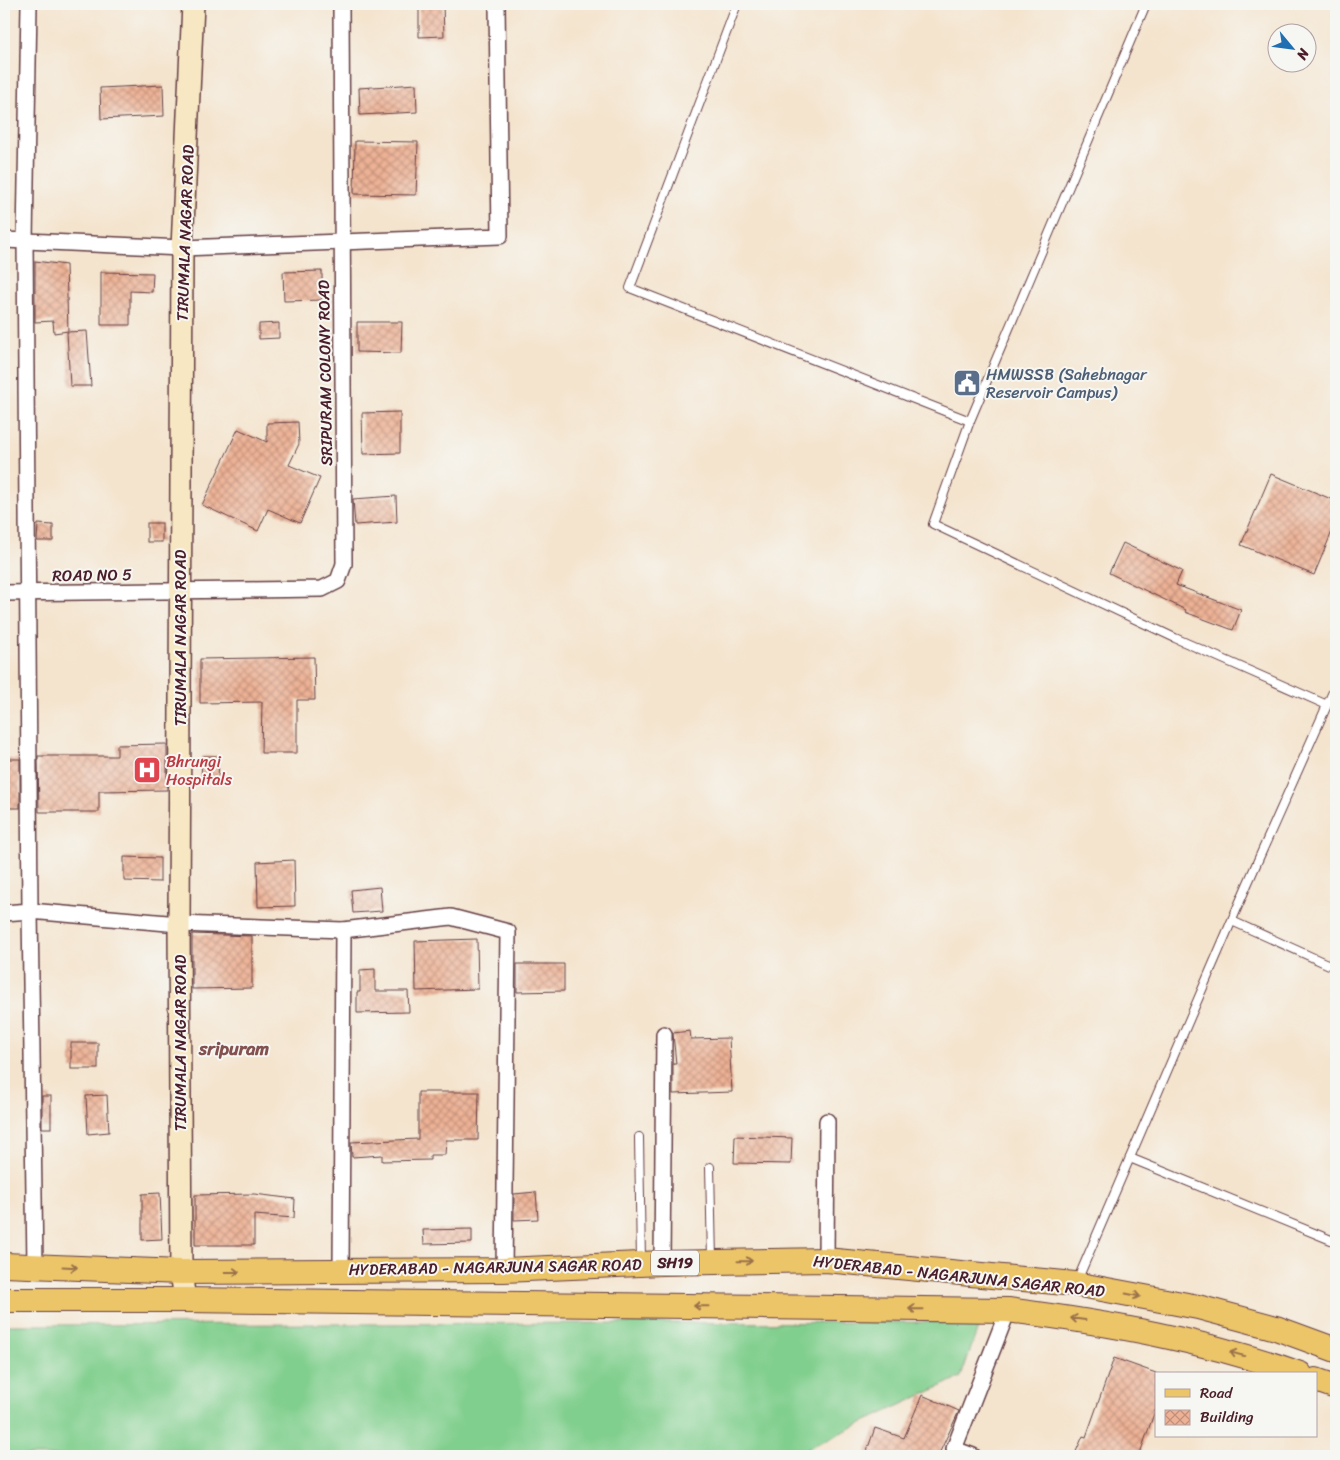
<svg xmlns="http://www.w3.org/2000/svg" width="1340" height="1460" font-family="Sriracha,sans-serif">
	<defs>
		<pattern id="building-cross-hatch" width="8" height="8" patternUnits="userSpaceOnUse" patternTransform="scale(1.25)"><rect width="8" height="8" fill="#edb295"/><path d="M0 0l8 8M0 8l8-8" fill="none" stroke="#c2907a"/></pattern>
	</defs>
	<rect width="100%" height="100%" fill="#f6f6f2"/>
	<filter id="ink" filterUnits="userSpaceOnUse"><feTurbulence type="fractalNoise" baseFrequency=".02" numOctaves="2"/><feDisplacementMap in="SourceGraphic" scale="10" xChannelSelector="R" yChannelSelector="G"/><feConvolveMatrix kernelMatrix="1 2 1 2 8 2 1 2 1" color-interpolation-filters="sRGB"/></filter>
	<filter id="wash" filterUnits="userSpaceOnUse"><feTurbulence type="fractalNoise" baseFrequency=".0096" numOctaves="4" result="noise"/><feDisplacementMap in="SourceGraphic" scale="20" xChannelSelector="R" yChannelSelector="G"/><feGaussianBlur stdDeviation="1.12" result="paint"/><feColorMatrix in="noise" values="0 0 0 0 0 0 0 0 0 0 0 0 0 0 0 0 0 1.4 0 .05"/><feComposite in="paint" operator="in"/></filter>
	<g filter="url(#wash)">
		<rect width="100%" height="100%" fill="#f4e4ce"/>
		<path fill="#81cf8e" stroke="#66775c" d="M980,1322L961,1377L791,1456H4V1325Z"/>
		<g id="blocks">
			<g fill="url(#building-cross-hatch)">
				<path d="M419,4H443L444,36L419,37Z"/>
				<path d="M416,84L417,112L360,115L359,88Z"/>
				<path d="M163,85L164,116L101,119L100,88Z"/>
				<path d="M355,141L418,142L416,195L354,194Z"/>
				<path d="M35,261L66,265L68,331L54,333L53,321L35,322Z"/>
				<path d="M322,271V300L284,301L283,272Z"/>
				<path d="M101,272L153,273L152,292L130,291V325H101Z"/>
				<path d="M357,322H402L401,353L357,352Z"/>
				<path d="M279,323V338L259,339V324Z"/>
				<path d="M87,331L91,386H70L67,332Z"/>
				<path d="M400,412V453L363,454L362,413Z"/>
				<path d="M298,422L299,444L289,465L320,478L300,523L268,509L258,531L202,505L238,429L267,442V423Z"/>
				<path d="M1271,474L1336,501V522L1314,575L1241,545Z"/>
				<path d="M396,496L397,522L355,525L353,499Z"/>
				<rect x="147" y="523" width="15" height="19"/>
				<path d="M38,524L53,525V541H37Z"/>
				<path d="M1123,543L1182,571L1176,585L1241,610L1233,630L1185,612L1186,610L1109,573Z"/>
				<path d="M314,657L315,700H297V753H261L262,702L200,703V659Z"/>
				<path d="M167,744V790L99,791V812H39L38,756H117V745Z"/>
				<path d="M202,756H219L218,782H201Z"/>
				<rect x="4" y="759" width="16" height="49"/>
				<path d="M124,857L160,858V882L124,881Z"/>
				<path d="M294,860L295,906L258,907L257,862Z"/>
				<path d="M380,887L382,911L353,913L351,890Z"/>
				<path d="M192,934L252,936V988L192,989Z"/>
				<path d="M477,939L478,989L416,991L415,941Z"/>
				<path d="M517,964H564V991L517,992Z"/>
				<path d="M375,969V991H408L409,1012L357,1013V992H360V970Z"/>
				<path d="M690,1031L691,1039L729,1038L732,1092L673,1094V1064H676L673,1033Z"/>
				<rect x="71" y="1043" width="27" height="26"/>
				<path d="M418,1092H479L478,1140H446L445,1155H430V1160L382,1161V1155L352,1157L351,1142L418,1139Z"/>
				<path d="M107,1095L109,1132L88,1134L86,1096Z"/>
				<rect x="42" y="1096" width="9" height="32"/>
				<path d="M735,1136L792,1138L791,1164L734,1163Z"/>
				<path d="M536,1192L538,1219L514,1220V1194Z"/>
				<path d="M160,1193L162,1239L142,1240V1194Z"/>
				<path d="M254,1194L295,1199L294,1218L254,1215V1245H195V1195Z"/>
				<path d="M472,1229V1243L424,1244L423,1230Z"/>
				<path d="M1114,1358L1156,1373V1408L1139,1456H1074L1083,1436L1086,1437Z"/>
				<path d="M922,1395L959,1411L938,1456H865L875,1428L904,1438Z"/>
			</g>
		</g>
	</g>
	<g filter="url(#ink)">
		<use href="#blocks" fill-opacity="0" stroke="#643d43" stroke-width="1"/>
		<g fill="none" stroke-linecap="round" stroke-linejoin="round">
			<g stroke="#643d43" stroke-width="10">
				<g id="lane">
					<path d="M737,4L630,288L970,421L933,524L1175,638L1327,705"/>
					<path d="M970,421L1146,4"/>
					<path d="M1232,921L1336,968"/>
					<path d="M639,1137L641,1262"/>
					<path d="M1130,1158L1336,1242"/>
					<path d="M710,1167L712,1260"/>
					<path d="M1077,1281L1247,885L1336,685"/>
				</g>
			</g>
			<g stroke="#643d43" stroke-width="18">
				<g id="street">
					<path d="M4,240L182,248L500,236L497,4"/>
					<path d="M4,593L322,589L338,581L344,564L341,4"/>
					<path d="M4,913L30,911L25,240L29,4"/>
					<path d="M826,1260L827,1121"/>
					<path d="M662,1263L664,1034"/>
					<path d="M35,1266L30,911L179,924L343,930L451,917L508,932L504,1270"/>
					<path d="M341,1271L343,930"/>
					<path d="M973,1456L954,1449L1008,1310"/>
				</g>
			</g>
			<g stroke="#643d43" stroke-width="24">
				<path id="secondary" d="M185,1300L181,1272L179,924L182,248L193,4"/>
			</g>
			<g stroke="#643d43" stroke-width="26">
				<g id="primary">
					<path d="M4,1265L181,1272L504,1270L662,1263L826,1260L1075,1284L1198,1307L1276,1328L1336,1350"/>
					<path d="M4,1300H185L1008,1310C1108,1323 1205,1340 1300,1374"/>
					<path d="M1316,1380L1336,1387"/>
				</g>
			</g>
			<use href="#lane" stroke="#fff" stroke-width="8"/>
			<use href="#street" stroke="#fff" stroke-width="15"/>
			<use href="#secondary" stroke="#f7e8c3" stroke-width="21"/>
			<use href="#primary" stroke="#ecc569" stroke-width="24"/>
		</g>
		<defs><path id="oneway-shaft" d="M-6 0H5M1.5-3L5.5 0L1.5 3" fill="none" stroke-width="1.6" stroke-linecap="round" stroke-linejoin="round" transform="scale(1.25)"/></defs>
		<g stroke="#9b724a">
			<use href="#oneway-shaft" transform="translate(745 1261) rotate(-1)"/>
			<use href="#oneway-shaft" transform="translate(70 1267) rotate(3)"/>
			<use href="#oneway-shaft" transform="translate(232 1272)"/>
			<use href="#oneway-shaft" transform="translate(1133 1295) rotate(11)"/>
			<use href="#oneway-shaft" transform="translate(701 1306) rotate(-179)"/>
			<use href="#oneway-shaft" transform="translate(916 1309) rotate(-179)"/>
			<use href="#oneway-shaft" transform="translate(1078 1319) rotate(-173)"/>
			<use href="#oneway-shaft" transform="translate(1237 1354) rotate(-165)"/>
		</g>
	</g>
	<defs>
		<g id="civic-square" transform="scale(1.4375)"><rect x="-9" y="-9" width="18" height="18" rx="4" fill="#5c6f8a" stroke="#f6f6f2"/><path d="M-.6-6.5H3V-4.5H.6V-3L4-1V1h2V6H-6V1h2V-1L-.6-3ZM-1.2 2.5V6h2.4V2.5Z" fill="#fff"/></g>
		<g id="hospital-square" transform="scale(1.4375)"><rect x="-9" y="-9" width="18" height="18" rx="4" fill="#e0444e" stroke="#f6f6f2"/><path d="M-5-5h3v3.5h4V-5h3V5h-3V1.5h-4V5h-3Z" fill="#fff"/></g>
	</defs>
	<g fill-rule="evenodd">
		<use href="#civic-square" x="967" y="383"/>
		<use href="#hospital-square" x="147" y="770"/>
	</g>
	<g text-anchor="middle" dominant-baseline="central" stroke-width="4" stroke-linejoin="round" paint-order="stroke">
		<rect fill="#f6f6f2" stroke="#7e6067" stroke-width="1" x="651" y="1250.5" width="48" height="25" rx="4"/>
		<g font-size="15" font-weight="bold" fill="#4a1f2b">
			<text x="675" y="1263">SH19</text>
		</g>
		<g font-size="16" fill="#4a1f2b" stroke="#f6f6f2">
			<text transform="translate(185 233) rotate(-88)">TIRUMALA NAGAR ROAD</text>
			<text transform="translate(325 373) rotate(-91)">SRIPURAM COLONY ROAD</text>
			<text transform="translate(92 575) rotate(-1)">ROAD NO 5</text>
			<text transform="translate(180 638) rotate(-90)">TIRUMALA NAGAR ROAD</text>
			<text transform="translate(180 1043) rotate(-90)">TIRUMALA NAGAR ROAD</text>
			<text transform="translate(495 1267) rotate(-1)">HYDERABAD - NAGARJUNA SAGAR ROAD</text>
			<text transform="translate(959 1276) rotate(6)">HYDERABAD - NAGARJUNA SAGAR ROAD</text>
		</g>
		<g font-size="16" fill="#4e5e75" stroke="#f6f6f2" text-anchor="start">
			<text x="986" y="374">HMWSSB (Sahebnagar<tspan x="986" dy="18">Reservoir Campus)</tspan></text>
		</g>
		<g font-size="16" fill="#be3a42" stroke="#f6f6f2" text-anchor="start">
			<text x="166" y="761">Bhrungi<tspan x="166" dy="18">Hospitals</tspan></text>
		</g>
		<g font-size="18" font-weight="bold" fill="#835250" stroke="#f6f6f2">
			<text x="234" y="1049">sripuram</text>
		</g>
	</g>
	<rect width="1340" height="1460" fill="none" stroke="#f6f6f2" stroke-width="20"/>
	<rect x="1155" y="1372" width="162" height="65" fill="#f6f6f2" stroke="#b1a0a2"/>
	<rect x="1165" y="1389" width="25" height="8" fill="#ecc569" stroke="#b1a0a2"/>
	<text x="1200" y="1398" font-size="15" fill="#4a1f2b">Road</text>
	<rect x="1165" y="1410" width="25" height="15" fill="url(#building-cross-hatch)" stroke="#b1a0a2"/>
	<text x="1200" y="1422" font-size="15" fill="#4a1f2b">Building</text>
	<g transform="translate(1292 48) rotate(119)"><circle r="24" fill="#f6f6f2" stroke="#b1a0a2"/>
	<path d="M0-4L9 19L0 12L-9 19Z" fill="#1f6fb2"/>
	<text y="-8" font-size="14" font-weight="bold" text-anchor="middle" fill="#4a1f2b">N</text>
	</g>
</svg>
